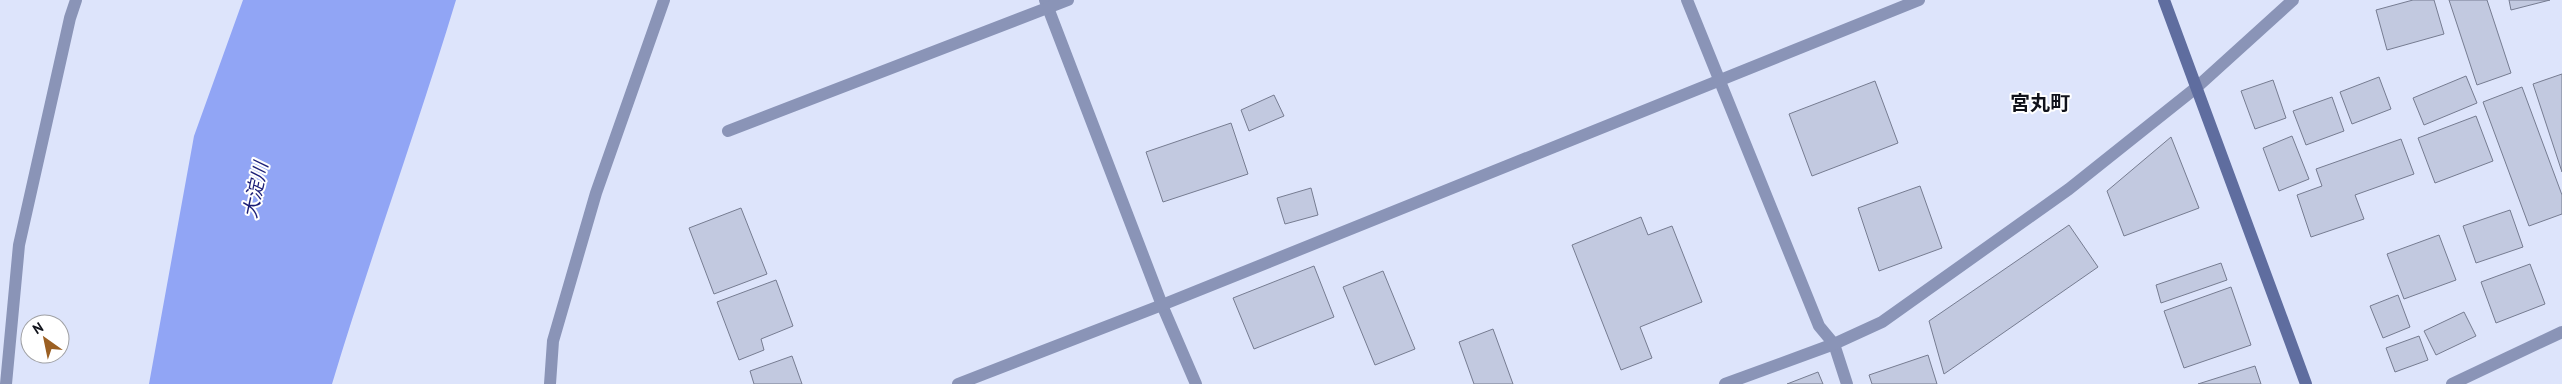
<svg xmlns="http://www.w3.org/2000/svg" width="2562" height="384" font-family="'PT Sans','Noto Sans JP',sans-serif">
	<rect width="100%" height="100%" fill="#dde4fb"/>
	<path fill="#91a5f5" d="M243,0H456C417,129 371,255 332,384H149L194,136Z"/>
	<g fill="#c2c9e0" stroke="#767c91">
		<path d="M2413,0H2434L2444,34L2387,50L2376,10Z"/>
		<path d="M2449,0H2487L2511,73L2477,85Z"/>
		<path d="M2509,0H2550L2511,10Z"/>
		<path d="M2562,74V172L2533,84Z"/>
		<path d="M2466,76L2477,103L2424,125L2413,98Z"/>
		<path d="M2379,77L2391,109L2352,124L2340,92Z"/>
		<path d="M2273,80L2286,118L2255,129L2241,91Z"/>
		<path d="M1875,81L1898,143L1812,176L1789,114Z"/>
		<path d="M2522,87L2562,195V214L2529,226L2483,102Z"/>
		<path d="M1274,95L1284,116L1249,131L1241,110Z"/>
		<path d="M2332,97L2344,131L2306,145L2293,111Z"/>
		<path d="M2476,116L2493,161L2435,183L2418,138Z"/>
		<path d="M1231,123L1248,174L1163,202L1146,152Z"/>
		<path d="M2292,136L2309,179L2279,191L2263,148Z"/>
		<path d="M2171,137L2199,208L2124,236L2107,191Z"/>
		<path d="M2401,139L2414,174L2355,195L2364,219L2311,237L2297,195L2322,186L2316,169Z"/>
		<path d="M1920,186L1942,248L1879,271L1858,208Z"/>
		<path d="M1311,188L1318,215L1285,224L1277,198Z"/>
		<path d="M741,208L767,274L714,294L689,228Z"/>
		<path d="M2510,210L2523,247L2476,263L2463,226Z"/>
		<path d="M1641,217L1648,235L1672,226L1702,302L1640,327L1652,358L1621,370L1572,245Z"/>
		<path d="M2069,225L2098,267L1944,374L1929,321Z"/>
		<path d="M2439,235L2456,280L2404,299L2387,254Z"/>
		<path d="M2221,263L2227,280L2161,303L2156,285Z"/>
		<path d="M2530,264L2545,304L2496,323L2481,282Z"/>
		<path d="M1314,266L1334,317L1254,349L1233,298Z"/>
		<path d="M1383,271L1415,349L1375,365L1343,287Z"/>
		<path d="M776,280L793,326L761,339L764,350L739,360L717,302Z"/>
		<path d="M2231,287L2251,345L2184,368L2164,311Z"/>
		<path d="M2398,295L2410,327L2383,338L2370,306Z"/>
		<path d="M2464,312L2476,336L2436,355L2424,331Z"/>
		<path d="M1493,329L1513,384H1474L1459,342Z"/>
		<path d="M2419,336L2428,360L2395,372L2386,348Z"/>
		<path d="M1928,355L1937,384H1872L1869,375Z"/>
		<path d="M792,356L802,384H754L750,371Z"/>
		<path d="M2255,366L2261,384H2198Z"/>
		<path d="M1818,372L1823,384H1787Z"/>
	</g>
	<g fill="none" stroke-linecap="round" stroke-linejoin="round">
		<g stroke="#8a94b7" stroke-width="12">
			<path d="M6,384L19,245L70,18L76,0"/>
			<path d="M550,384L553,341L596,193L664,0"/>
		</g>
		<g stroke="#8a94b7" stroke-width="12">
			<path d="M1045,0L1162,305L1196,384"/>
			<path d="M1687,0L1819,326L1834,344L1847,384"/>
			<path d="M728,131L1068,0"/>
			<path d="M958,384L1162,305L1919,0"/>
			<path d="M1725,384L1834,344L1882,322L2069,189L2197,87L2293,0"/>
			<path d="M2452,384L2562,332"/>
		</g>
		<path stroke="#5f6d9f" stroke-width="12" d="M2164,0L2306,384"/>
	</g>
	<g text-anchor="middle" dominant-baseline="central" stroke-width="4" stroke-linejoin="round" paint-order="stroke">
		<g font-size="19" font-style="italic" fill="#1b1e77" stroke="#fff">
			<text transform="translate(255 190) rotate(-78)">大淀川</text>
		</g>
		<g font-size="20" font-weight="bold" fill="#11131b" stroke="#fff">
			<text x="2040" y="103">宮丸町</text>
		</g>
	</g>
	<g transform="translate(45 339) rotate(327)"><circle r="24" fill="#ffffff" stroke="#a0a1a4"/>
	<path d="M0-4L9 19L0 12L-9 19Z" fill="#9b5f22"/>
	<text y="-8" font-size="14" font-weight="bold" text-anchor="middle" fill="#11131b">N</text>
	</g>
</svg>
